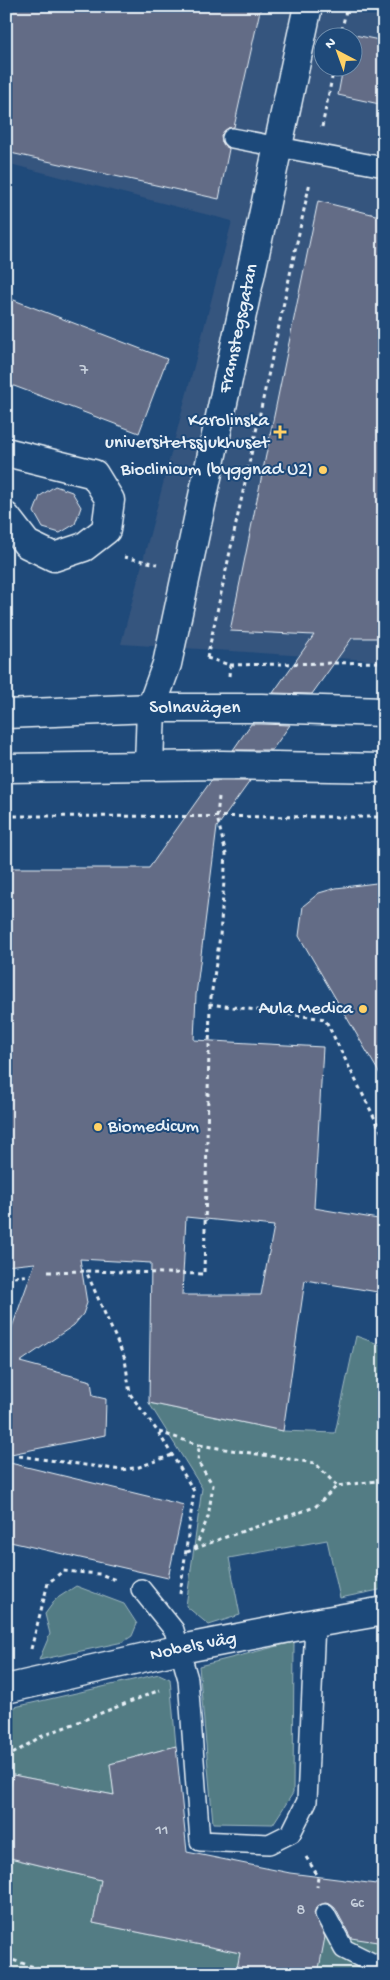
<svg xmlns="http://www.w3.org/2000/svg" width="390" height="1980" font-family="'Gochi Hand',sans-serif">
	<rect width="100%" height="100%" fill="#1f4a7a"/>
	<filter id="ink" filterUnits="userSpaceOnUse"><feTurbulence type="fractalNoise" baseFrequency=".02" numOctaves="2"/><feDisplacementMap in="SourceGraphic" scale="10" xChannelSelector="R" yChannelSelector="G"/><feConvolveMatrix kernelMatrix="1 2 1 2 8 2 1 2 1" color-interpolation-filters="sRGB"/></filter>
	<g filter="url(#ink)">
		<path fill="#34547e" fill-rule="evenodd" d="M6,6H384V661L121,644L232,221L6,163ZM322,38H352V68H322Z"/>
		<g fill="#527c84" stroke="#9db6be">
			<path d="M356,1336L384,1346V1589L340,1598L327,1540L229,1558L240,1615L209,1625L186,1606L202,1488L149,1403L283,1431L335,1433Z"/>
			<path d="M76,1586L124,1604L137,1624L132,1636L123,1642L39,1660L50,1634L45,1614L56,1599Z"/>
			<path d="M294,1642L293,1793L273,1824L213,1823L199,1666Z"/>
			<path d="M159,1674L170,1679L176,1746L110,1764L114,1795L13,1775L6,1761V1709Z"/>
			<path d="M6,1857L101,1880L93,1923L240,1953L236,1974H6Z"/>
			<path d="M325,1931L384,1943V1974H318Z"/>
		</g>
		<g fill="#646c86" stroke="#e8f1f8" fill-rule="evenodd">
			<path d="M6,6H261L234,127L228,128L221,135L222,142L229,149L219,199L6,152Z"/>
			<path d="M350,34L384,41V105L338,95L343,68H352V38H349Z"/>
			<path d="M318,201L384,217V638H352L312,694L273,693L314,635L230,631Z"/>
			<path d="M6,297L167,359L139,433L6,383Z"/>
			<path d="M55,486L72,492L81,507L75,524L60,533L43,528L34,512L40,496Z"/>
			<path d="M251,724H261L290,725L272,750H233Z"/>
			<path d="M211,781H250L217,827L196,995L194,1040L323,1047L314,1208L384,1220V1293L305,1280L283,1431L149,1403L151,1263L80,1259L87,1303L83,1314L74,1325L20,1362L91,1381L93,1396L106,1399L105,1435L6,1455V1344L35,1263L6,1266V868H149ZM186,1217L274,1226L261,1295H182Z"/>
			<path d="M384,882V1081L299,936L303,906L319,893L336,888Z"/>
			<path d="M6,1462L184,1505L168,1578L6,1541Z"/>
			<path d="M176,1746L187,1852L290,1873L384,1885V1943L351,1938L335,1908L330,1904L325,1903L316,1908L314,1913L325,1937L318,1974H236L240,1953L93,1923L101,1880L6,1857V1807L13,1775L114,1795L110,1764Z"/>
		</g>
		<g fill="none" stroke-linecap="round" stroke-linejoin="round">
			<g stroke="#e8f1f8" stroke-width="22">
				<g id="lane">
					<path d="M232,138L384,167"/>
					<path d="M141,1589L174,1630L188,1679L200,1841L269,1844L291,1833L307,1801L315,1623"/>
					<path d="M325,1914L344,1949L384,1969"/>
				</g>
			</g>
			<g stroke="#e8f1f8" stroke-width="31">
				<g id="street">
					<path d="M6,452L94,474L110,500L106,530L84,547L54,557L27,544L6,517"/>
					<path id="s1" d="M151,708L167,664L308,6"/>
					<path id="s2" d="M6,1689L181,1649L315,1623L384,1611"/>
				</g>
			</g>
			<g stroke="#e8f1f8" stroke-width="31">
				<g id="secondary">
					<path id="s3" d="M6,714L151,708H261L384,712"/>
					<path d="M149,765L151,708"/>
					<path d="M6,768L222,765L384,768"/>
				</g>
			</g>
			<g stroke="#e8f1f8" stroke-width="3" stroke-dasharray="4 4" stroke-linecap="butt">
				<path d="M340,38L347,6"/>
				<path d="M322,127L334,68"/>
				<path d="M124,557L157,564"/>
				<path d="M207,658L310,182"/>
				<path d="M207,658L230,665L384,662"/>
				<path d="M229,676L230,665"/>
				<path d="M219,797L217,817L226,854L220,936L210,1004L325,1019L384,1137"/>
				<path d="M6,816L384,817"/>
				<path d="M48,1272L86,1271"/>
				<path d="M6,1278L31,1275"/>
				<path d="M159,1432L199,1445"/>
				<path d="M19,1456L122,1470L139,1467L172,1455"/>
				<path d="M195,1549L208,1517L213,1485L198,1462L199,1445L315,1463L337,1486"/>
				<path d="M187,1552L220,1539L315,1507L337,1486L384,1480"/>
				<path d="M377,1578L384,1569"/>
				<path d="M180,1594L194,1491L158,1432L130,1394L125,1359L86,1271L204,1274L210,1004"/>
				<path d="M31,1649L48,1583L63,1571L100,1574L116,1580"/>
				<path d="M6,1758L40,1737L160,1690"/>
				<path d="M306,1857L318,1876L317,1887"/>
				<path d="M6,1958L56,1974"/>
			</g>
			<use href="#lane" stroke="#1f4a7a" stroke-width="19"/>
			<use href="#street" stroke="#1f4a7a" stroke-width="28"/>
			<use href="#secondary" stroke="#1f4a7a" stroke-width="28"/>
		</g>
	</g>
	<g fill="#ffd166" stroke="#1f4a7a" stroke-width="2">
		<path d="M277.5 424.5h5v5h5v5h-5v5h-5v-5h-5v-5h5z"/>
		<circle cx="323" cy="470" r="5"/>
		<circle cx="363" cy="1009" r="5"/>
		<circle cx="98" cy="1127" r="5"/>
	</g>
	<g text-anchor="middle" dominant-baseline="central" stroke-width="4" stroke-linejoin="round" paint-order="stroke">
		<g font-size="16" fill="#c7d0dc">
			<text x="84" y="371">7</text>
			<text x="162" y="1831">11</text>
			<text x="357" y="1904">6c</text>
			<text x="301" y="1911">8</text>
		</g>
		<g font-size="19" fill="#e8f1f8" stroke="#1f4a7a">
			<text stroke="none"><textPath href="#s1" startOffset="390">Framstegsgatan</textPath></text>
			<text stroke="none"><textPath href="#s3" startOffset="189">Solnavägen</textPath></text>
			<text stroke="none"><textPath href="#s2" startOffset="192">Nobels väg</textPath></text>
		</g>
		<g font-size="19" fill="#e8f1f8" stroke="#1f4a7a" text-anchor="end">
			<text x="269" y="421">Karolinska<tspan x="269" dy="22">universitetssjukhuset</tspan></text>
			<text x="313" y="470">Bioclinicum (byggnad U2)</text>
			<text x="353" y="1009">Aula Medica</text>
			<text x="108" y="1127" text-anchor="start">Biomedicum</text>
		</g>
	</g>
	<rect width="390" height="1980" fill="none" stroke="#1f4a7a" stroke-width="25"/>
	<rect x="12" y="12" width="365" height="1955" fill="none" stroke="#e8f1f8" stroke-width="2" filter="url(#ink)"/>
	<g transform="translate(338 52) rotate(319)"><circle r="24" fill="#1f4a7a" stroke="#6f8dac"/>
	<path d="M0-4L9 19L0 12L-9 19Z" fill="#ffd166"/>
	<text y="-8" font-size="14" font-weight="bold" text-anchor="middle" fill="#e8f1f8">N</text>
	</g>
</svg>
